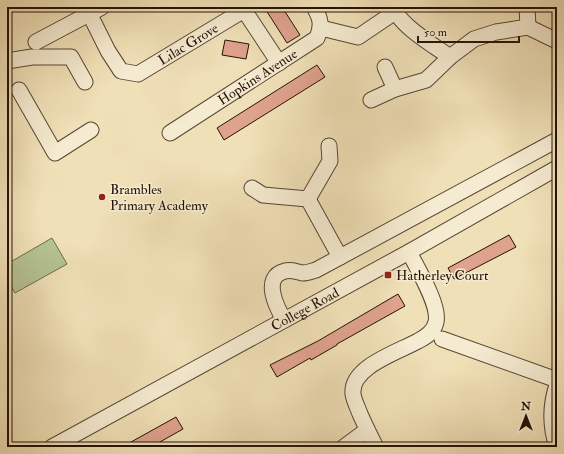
<svg xmlns="http://www.w3.org/2000/svg" width="564" height="454" font-family="'IM FELL Double Pica',serif">
	<rect width="100%" height="100%" fill="#f0e0b7"/>
	<filter id="stains"><feTurbulence type="fractalNoise" baseFrequency=".005" numOctaves="4"/><feColorMatrix values="0 0 0 0 .2 0 0 0 0 .09 0 0 0 0 .02 0 0 0 .5 -.17"/></filter>
	<radialGradient id="worn" r=".72"><stop offset=".6" stop-color="#630" stop-opacity="0"/><stop offset="1" stop-color="#630" stop-opacity=".3"/></radialGradient>
	<path fill="#b5c392" stroke="#6c6a4d" d="M52,238L67,264L15,293L7,279V264Z"/>
	<g fill="#dfa28d" stroke="#231208">
		<path d="M264,7H282L300,35L287,43Z"/>
		<path d="M225,40L249,44L246,59L222,55Z"/>
		<path d="M317,65L325,77L224,140L217,128Z"/>
		<path d="M509,235L516,247L454,279L448,268Z"/>
		<path d="M398,294L405,306L337,344V345L311,360L310,358L277,377L270,365L318,341Z"/>
		<path d="M176,417L183,429L151,447H122Z"/>
	</g>
	<g fill="none" stroke-linecap="round" stroke-linejoin="round">
		<g stroke="#564634" stroke-width="17">
			<g id="minor">
				<path d="M242,7L279,63"/>
				<path d="M394,7C397,24 436,47 450,57"/>
				<path d="M527,7L528,27"/>
				<path id="s1" d="M89,13L108,51L121,71L138,74L244,10"/>
				<path d="M321,28L358,37L395,12"/>
				<path d="M36,42L102,7"/>
				<path d="M7,61L32,57H71L85,82"/>
				<path d="M385,67L395,89"/>
				<path d="M19,90L55,153L91,130"/>
				<path d="M371,100L395,89L426,80L450,57L474,39L496,32L528,27L557,41"/>
				<path id="s2" d="M170,133L317,38C322,25 321,19 314,7"/>
				<path d="M252,188L263,195L308,199L330,161L329,146"/>
				<path d="M308,199L340,257"/>
				<path d="M284,320C277,308 261,277 285,271C292,269 296,272 303,273C307,273 312,271 316,270L557,140"/>
				<path d="M442,339L557,380"/>
				<path d="M557,385C550,406 550,426 557,447"/>
				<path id="s3" d="M52,447L409,252L557,168"/>
				<path d="M344,447L367,430"/>
				<path d="M376,447C370,436 365,425 360,414C358,408 354,401 353,394C350,367 398,352 418,341C426,337 434,332 436,322C440,305 417,268 409,252"/>
			</g>
		</g>
		<use href="#minor" stroke="#f5ebd0" stroke-width="15"/>
	</g>
	<g fill="#8f2418" stroke="#f5ebd0" stroke-width="1.5">
		<circle cx="102" cy="197" r="4"/>
		<rect x="384" y="271" width="8" height="8" rx="2"/>
	</g>
	<g text-anchor="middle" dominant-baseline="central" stroke-width="3" stroke-linejoin="round" paint-order="stroke">
		<g font-size="14" fill="#231208" stroke="#f5ebd0">
			<text stroke="none"><textPath href="#s1" startOffset="142">Lilac Grove</textPath></text>
			<text stroke="none"><textPath href="#s2" startOffset="104">Hopkins Avenue</textPath></text>
			<text stroke="none"><textPath href="#s3" startOffset="288">College Road</textPath></text>
		</g>
		<g font-size="14" fill="#231208" stroke="#f5ebd0" text-anchor="start">
			<text x="110" y="189">Brambles<tspan x="110" dy="16">Primary Academy</tspan></text>
			<text x="396" y="275">Hatherley Court</text>
		</g>
	</g>
	<rect width="564" height="454" fill="none" stroke="#f0e0b7" stroke-width="24"/>
	<rect x="8" y="8" width="548" height="438" fill="none" stroke="#231208" stroke-width="2"/>
	<rect x="12" y="12" width="540" height="430" fill="none" stroke="#231208"/>
	<g transform="translate(526 416)" stroke="#f5ebd0" stroke-width="3" paint-order="stroke">
	<path d="M0-3L7 15L0 10L-7 15Z" fill="#231208"/>
	<text y="-6" font-size="11" font-weight="bold" text-anchor="middle" fill="#231208">N</text>
	</g>
	<path d="M418 36v6h101v-6" fill="none" stroke="#231208" stroke-width="2"/>
	<text x="424" y="36" font-size="12" fill="#231208" stroke="#f5ebd0" stroke-width="3" paint-order="stroke">50 m</text>
	<rect width="100%" height="100%" filter="url(#stains)"/>
	<rect width="100%" height="100%" fill="url(#worn)"/>
</svg>
